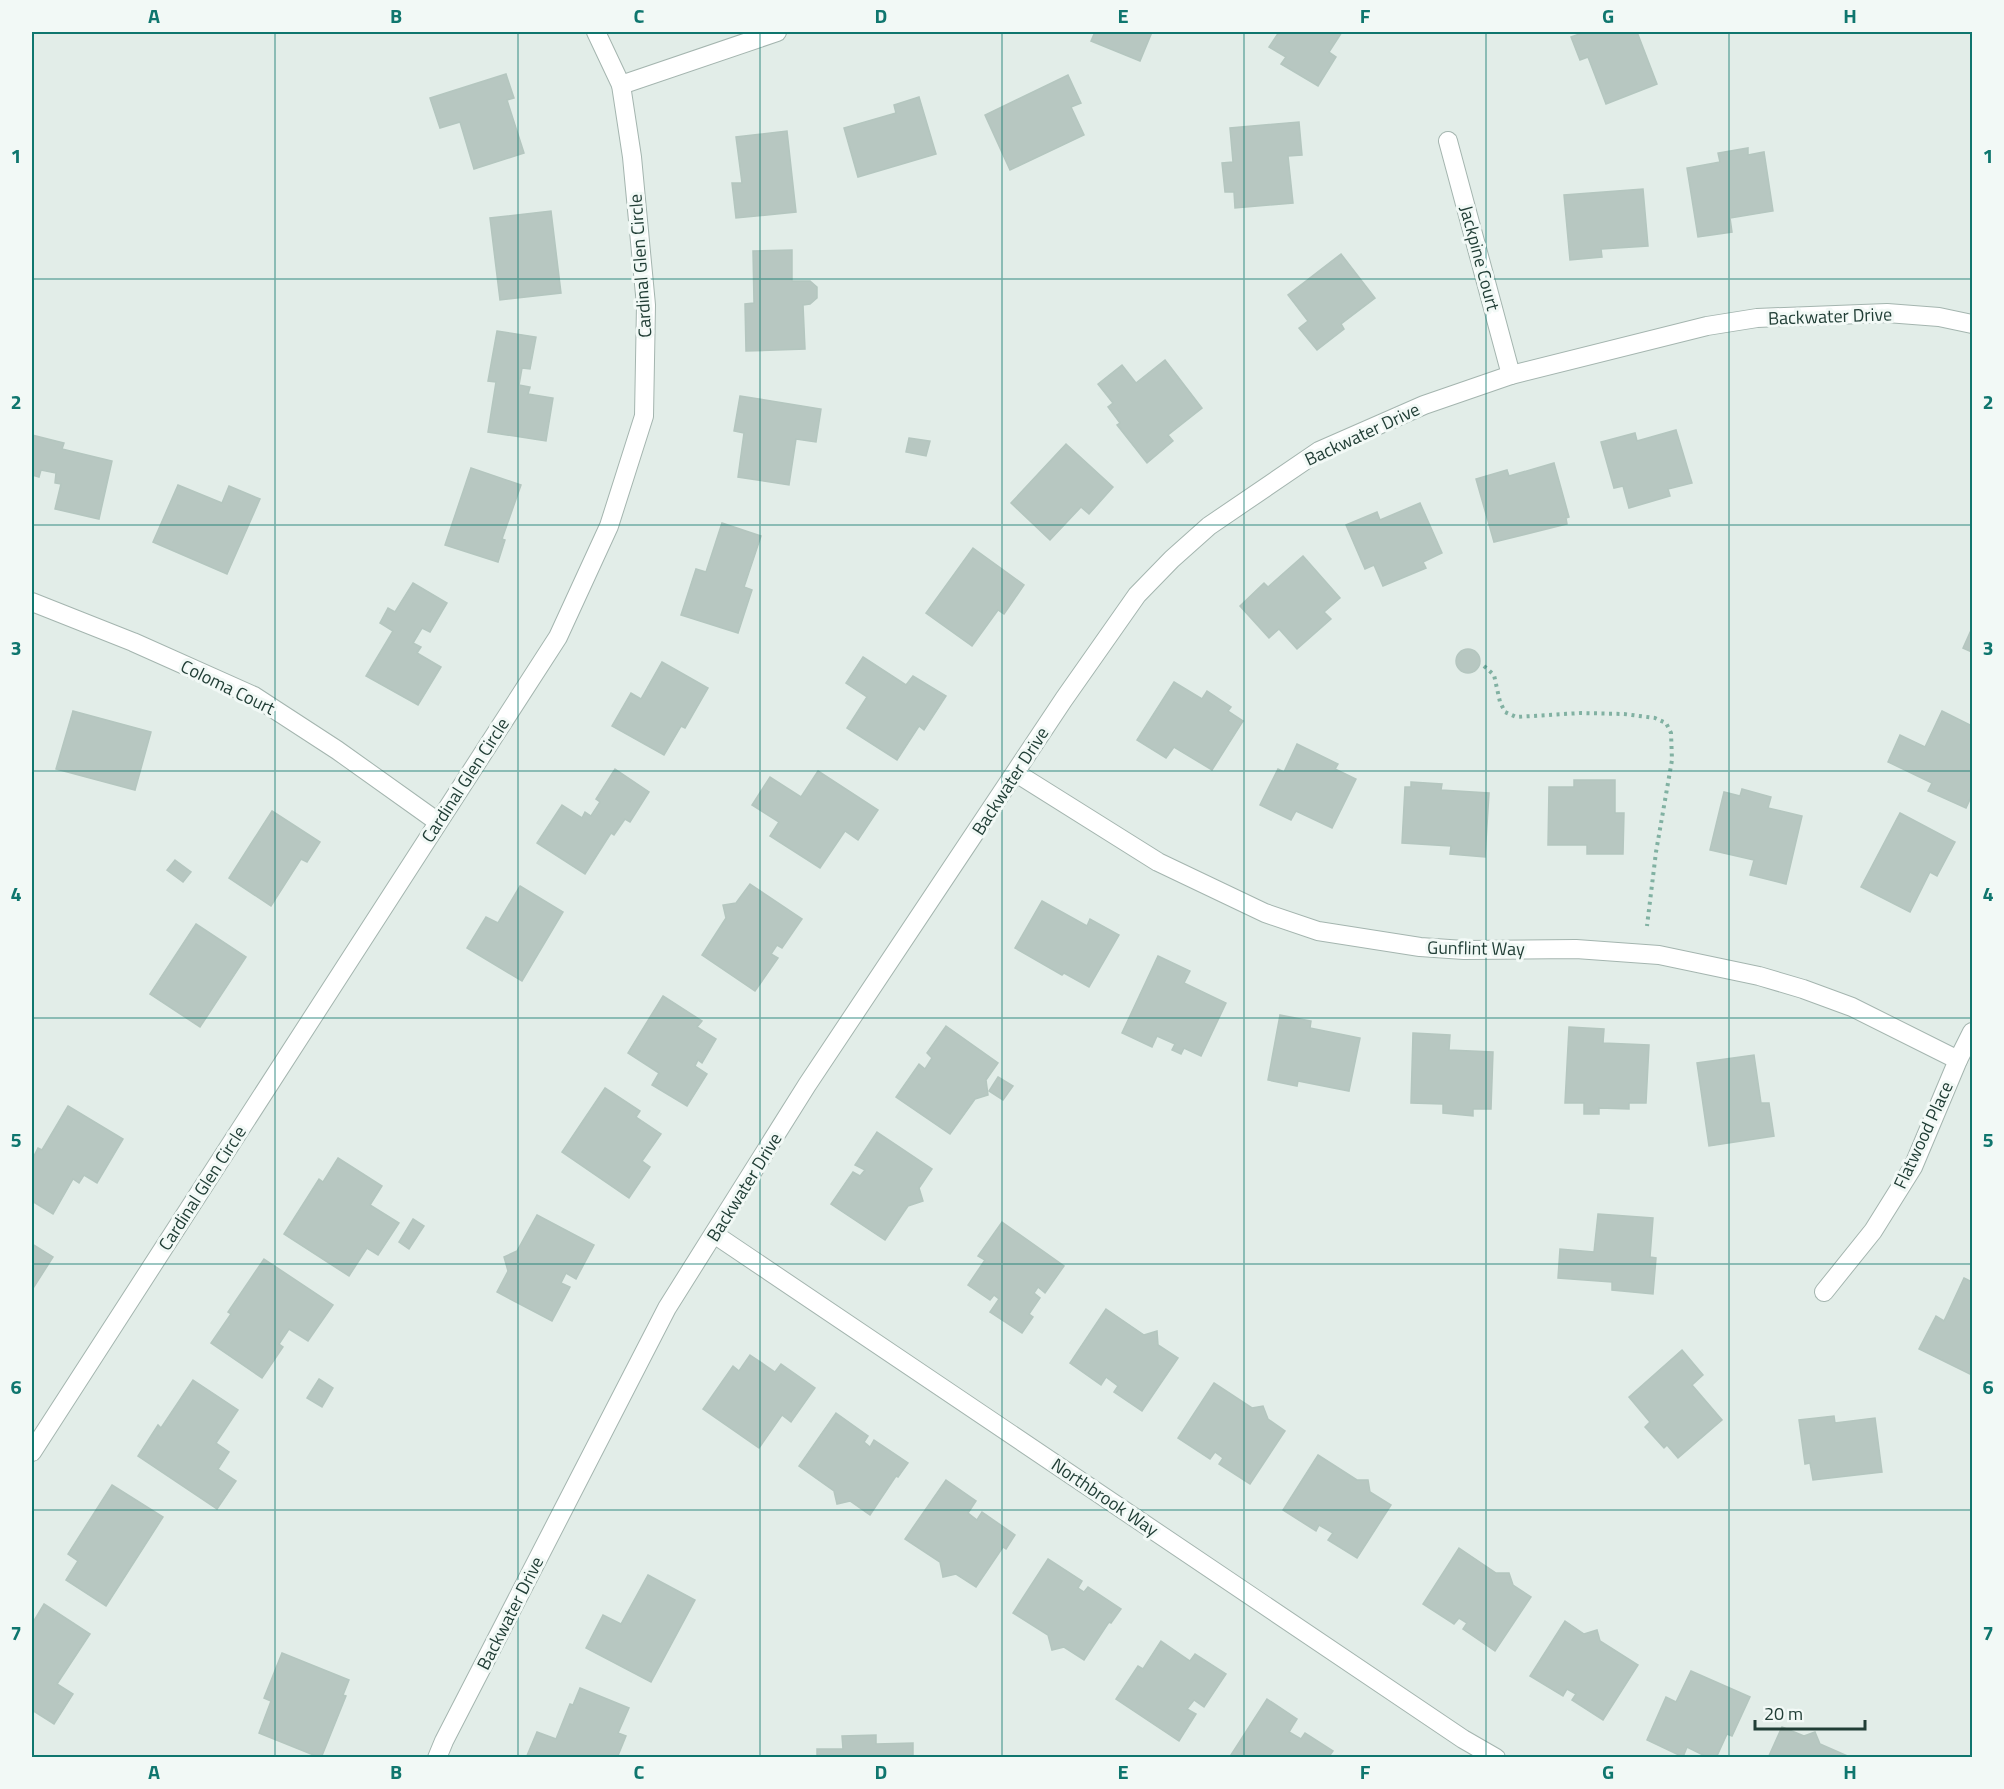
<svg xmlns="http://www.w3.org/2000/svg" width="2004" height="1789" font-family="'Titillium Web',sans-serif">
	<rect width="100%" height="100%" fill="#e2ede8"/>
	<g fill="#b7c7c1" stroke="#b4c6bf" stroke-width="1.5">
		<path d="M1095,32H1152L1140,61L1091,41Z"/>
		<path d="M1279,32H1342L1329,52L1336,57L1318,86L1281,64L1286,57L1269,47Z"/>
		<path d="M1585,32H1601V33L1606,32H1637L1657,84L1606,104L1588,57L1580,60L1571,37Z"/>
		<path d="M506,74L514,98L507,100L524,153L474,169L460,122L440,128L430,98Z"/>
		<path d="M1068,75L1081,103L1071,107L1084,135L1010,170L985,115Z"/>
		<path d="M919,97L936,154L858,177L844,128L896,113L894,105Z"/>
		<path d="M1299,122L1302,155L1288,156L1293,203L1235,208L1234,192H1225L1222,163L1233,162L1230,128Z"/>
		<path d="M787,131L796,212L736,218L732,183H742L736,137Z"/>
		<path d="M1748,148V155L1764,152L1773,211L1730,218L1732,232L1698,237L1687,168L1720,162L1718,153Z"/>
		<path d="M1643,189L1648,246L1601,249L1602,257L1570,260L1564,195Z"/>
		<path d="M551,211L561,293L500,300L490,218Z"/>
		<path d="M792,250V281H810L817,287V298L810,304L803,305L805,349L746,351L745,304L754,303L753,251Z"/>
		<path d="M1341,254L1375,298L1341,324L1344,329L1317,350L1299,328L1308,321L1288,295Z"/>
		<path d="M497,331L536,337L530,369L522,368L519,385L530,387L528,394L553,398L546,441L488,432L496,382L488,381Z"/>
		<path d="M1165,360L1202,408L1168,435L1173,441L1147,463L1117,425L1120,423L1108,407L1113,403L1098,384L1122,365L1136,383Z"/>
		<path d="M740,396L821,409L816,442L796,439L789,485L738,477L744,433L734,431Z"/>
		<path d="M1676,430L1692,483L1668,489L1670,496L1629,508L1623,486L1614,488L1601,442L1635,433L1637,441Z"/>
		<path d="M32,435L64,443L62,449L112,461L99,519L55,509L61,484L55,483L56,473L41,470L39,477L32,475Z"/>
		<path d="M909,438L930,441L926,456L906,452Z"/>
		<path d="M1066,444L1113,487L1089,514L1081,507L1050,540L1011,503Z"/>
		<path d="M1554,463L1569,517L1566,518L1567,524L1494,542L1476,479L1507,470L1509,476Z"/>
		<path d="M471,468L521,485L502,539L505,540L498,562L445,545Z"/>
		<path d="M178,485L222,503L229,486L260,499L227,574L153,542Z"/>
		<path d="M1420,503L1442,553L1423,562L1426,568L1383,586L1374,565L1365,569L1346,525L1377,512L1380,520Z"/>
		<path d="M722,523L761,536L744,587L752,590L738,633L681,615L696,569L706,572Z"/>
		<path d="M973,548L1024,585L1004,614L998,610L972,646L926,613Z"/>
		<path d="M1303,556L1340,598L1324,612L1331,619L1297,649L1279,629L1269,638L1240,606L1264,583L1268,587Z"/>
		<path d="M413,583L447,603L430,632L422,628L413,643L421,647L417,653L441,667L418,705L366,676L393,631L380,623L388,608L395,612Z"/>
		<path d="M1972,628V652L1963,648Z"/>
		<circle cx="1468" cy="661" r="12"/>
		<path d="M863,657L906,685L913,676L946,696L924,730L919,726L897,760L847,728L867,697L846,683Z"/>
		<path d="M662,662L708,688L685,728L681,726L664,755L612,726L631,693L641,699Z"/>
		<path d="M1174,682L1202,699L1207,691L1231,707L1228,711L1243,721L1212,770L1174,747L1166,758L1137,740Z"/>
		<path d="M73,711L151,732L135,790L56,769Z"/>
		<path d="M1942,711L1972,726V795L1966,808L1928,791L1932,783L1888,762L1900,735L1925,747Z"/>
		<path d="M1297,744L1338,764L1335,769L1356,779L1332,828L1296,811L1291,820L1260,805L1278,769L1284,772Z"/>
		<path d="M615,769L649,792L630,822L625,819L614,835L611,833L585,874L537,843L562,805L582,818L585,812L591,816L600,802L596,799Z"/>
		<path d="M818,771L878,810L858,840L845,831L820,868L770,836L779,822L752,805L770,777L801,797Z"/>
		<path d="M1574,780H1615V813H1624L1623,854H1587V845H1548L1549,787H1574Z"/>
		<path d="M1411,782L1442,784L1441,790L1489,793L1485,857L1450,854L1451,846L1402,843L1405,787H1411Z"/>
		<path d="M1742,789L1771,797L1768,808L1802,816L1786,884L1750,875L1754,860L1710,850L1724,792L1740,796Z"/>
		<path d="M272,811L320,842L307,862L301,859L271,906L229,878Z"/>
		<path d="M1900,813L1955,842L1937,876L1930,872L1910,912L1861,887Z"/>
		<path d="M175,860L191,872L183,882L167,870Z"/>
		<path d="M750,884L802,919L782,948L777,945L771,954L778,958L755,991L702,955L726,918L723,905L736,903Z"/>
		<path d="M520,886L563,912L522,981L467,948L486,917L498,923Z"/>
		<path d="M1042,901L1087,926L1090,919L1119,935L1089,987L1064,973L1062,975L1015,948Z"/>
		<path d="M196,924L246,957L200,1027L150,994Z"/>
		<path d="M1158,956L1190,971L1184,983L1226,1003L1201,1056L1184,1048L1181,1054L1172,1050L1175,1044L1157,1036L1152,1047L1122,1033Z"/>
		<path d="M663,996L702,1021L697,1027L716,1039L702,1063L698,1060L695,1066L707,1074L687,1106L652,1085L659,1073L628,1053Z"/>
		<path d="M1280,1015L1311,1021L1310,1028L1360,1038L1349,1091L1298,1081L1297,1086L1268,1080Z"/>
		<path d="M946,1026L998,1063L986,1080L988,1095L975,1099L950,1134L896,1097L919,1064L925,1069L932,1058L927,1053Z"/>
		<path d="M1569,1027L1604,1029L1603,1043L1649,1045L1646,1103H1629V1109L1599,1108V1114H1584V1103H1565Z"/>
		<path d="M1413,1033L1450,1035L1449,1050L1493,1052L1491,1109H1473V1116L1443,1113V1104L1411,1103Z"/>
		<path d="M1754,1055L1761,1103H1769L1774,1136L1709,1146L1697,1063Z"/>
		<path d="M998,1077L1013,1086L1003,1100L989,1091Z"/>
		<path d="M605,1088L640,1111L636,1117L661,1134L642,1161L650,1167L629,1198L562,1152Z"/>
		<path d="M68,1106L123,1139L97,1183L84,1175L79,1183L73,1179L53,1214L32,1201V1160L38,1148L42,1150Z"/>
		<path d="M877,1132L932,1169L919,1188L923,1201L908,1206L885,1240L831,1204L853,1172L860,1176L865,1170L855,1165Z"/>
		<path d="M338,1158L382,1186L370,1205L399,1223L378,1255L367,1248L349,1276L284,1234L319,1179L323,1182Z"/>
		<path d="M1598,1214L1653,1218L1650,1257L1656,1258L1653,1294L1612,1290V1282L1558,1278L1560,1249L1594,1252Z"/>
		<path d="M537,1215L594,1245L576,1279L566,1273L561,1283L570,1287L552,1321L497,1292L508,1271L504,1257L517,1251Z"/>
		<path d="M413,1219L424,1226L409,1249L399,1242Z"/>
		<path d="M1002,1222L1064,1266L1045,1293L1038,1287L1034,1293L1040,1298L1029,1314L1033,1317L1022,1333L990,1312L999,1299L994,1295L990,1300L968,1285L985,1260L978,1256Z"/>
		<path d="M32,1244L53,1257L32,1290Z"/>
		<path d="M264,1259L333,1305L308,1341L289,1329L279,1344L283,1347L262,1378L211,1343L231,1314L228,1312Z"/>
		<path d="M1964,1278L1972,1282V1375L1919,1349L1936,1316L1944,1321Z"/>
		<path d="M1106,1309L1144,1335L1157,1331L1158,1345L1178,1358L1142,1411L1114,1392L1118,1386L1106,1377L1101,1385L1070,1363Z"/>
		<path d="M1682,1350L1703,1375L1692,1385L1722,1420L1678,1458L1667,1445L1664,1448L1645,1427L1650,1422L1629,1397Z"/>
		<path d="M750,1355L775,1372L781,1364L815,1388L791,1422L782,1415L759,1448L703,1409L733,1366L739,1371Z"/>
		<path d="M319,1379L333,1388L322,1407L307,1398Z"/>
		<path d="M193,1380L238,1410L216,1443L229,1452L218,1469L236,1481L217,1509L138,1456L158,1425L161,1428Z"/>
		<path d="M1214,1383L1252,1408L1263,1406L1268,1419L1285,1431L1250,1484L1219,1464L1223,1458L1215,1452L1210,1459L1178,1438Z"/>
		<path d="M836,1413L868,1436L864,1442L870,1447L874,1440L908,1463L898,1477L896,1476L870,1515L850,1501L837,1504L834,1491L799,1466Z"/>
		<path d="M1834,1416L1835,1423L1875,1418L1882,1472L1813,1480L1810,1463L1805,1464L1799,1420Z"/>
		<path d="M1318,1455L1357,1480H1368L1370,1492L1391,1505L1357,1558L1328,1540L1333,1533L1319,1525L1316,1531L1283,1510Z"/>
		<path d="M946,1480L976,1501L968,1513L977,1520L982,1512L1015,1535L1006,1549L1003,1547L976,1587L956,1574L943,1577L940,1562L905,1539Z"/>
		<path d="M112,1485L163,1517L106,1606L66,1580L78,1561L68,1554Z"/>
		<path d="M1459,1548L1496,1573H1509L1513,1585L1531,1597L1495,1651L1463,1629L1467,1623L1459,1618L1454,1624L1423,1604Z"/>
		<path d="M1048,1559L1082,1581L1078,1588L1084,1592L1088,1587L1121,1609L1111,1623L1109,1622L1084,1660L1064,1647L1052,1650L1048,1635L1013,1613Z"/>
		<path d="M648,1575L695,1600L651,1682L586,1648L603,1615L621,1624Z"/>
		<path d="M44,1604L90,1634L57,1684L73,1694L54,1724L32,1710V1624Z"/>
		<path d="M1565,1621L1584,1634L1597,1630L1600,1641L1638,1665L1603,1720L1572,1700L1576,1694L1567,1689L1563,1696L1530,1676Z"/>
		<path d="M1161,1641L1190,1661L1195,1654L1226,1674L1204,1707L1194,1700L1187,1709L1196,1714L1179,1741L1116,1699L1138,1666L1143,1669Z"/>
		<path d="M282,1653L349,1680L343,1695L346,1696L321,1758L259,1733L271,1701L264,1698Z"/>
		<path d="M1691,1671L1750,1697L1732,1736L1727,1734L1716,1758H1709L1687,1747L1683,1757L1647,1740L1666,1697L1676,1702Z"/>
		<path d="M580,1688L629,1708L618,1733L626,1736L617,1758H526L537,1732L556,1739L570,1704L573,1705Z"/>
		<path d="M1267,1699L1297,1719L1289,1732L1301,1739L1305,1733L1333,1751L1328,1758H1229Z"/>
		<path d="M1782,1727L1804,1736L1815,1732L1820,1744L1852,1758H1768Z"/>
		<path d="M876,1735V1744L913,1743V1758H817V1749H843L842,1736Z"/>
	</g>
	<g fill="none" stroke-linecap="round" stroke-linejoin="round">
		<g stroke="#a4b5af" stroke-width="20">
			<g id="minor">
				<path d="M621,85L777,32"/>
				<path d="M1448,141L1511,375"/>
				<path d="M32,602L133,642L254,696L337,750L438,822"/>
				<path d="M1016,773L1158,862L1265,913L1318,931L1420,947L1464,950L1576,949L1659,955L1759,976L1803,989L1852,1007L1958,1060"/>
				<path d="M714,1234L1463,1739L1496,1758"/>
				<path d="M1824,1292L1873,1231L1913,1167L1958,1060L1972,1032"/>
				<path d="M32,1452L558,637L609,526L644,416L646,305L632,157L621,85L596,32"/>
				<path d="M437,1758L444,1741L667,1308L807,1085L1064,699L1137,595L1172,559L1209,526L1319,451L1424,405L1511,375L1707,326L1757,318L1887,313L1939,317L1972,324"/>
			</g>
		</g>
		<path stroke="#81b1a2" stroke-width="4" stroke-dasharray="3 4.5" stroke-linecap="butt" d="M1484,666L1494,675L1500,702L1505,712L1516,717L1581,713L1624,714L1655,718L1666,723L1671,733L1672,760L1656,852L1647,926"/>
		<use href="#minor" stroke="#fff" stroke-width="18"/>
	</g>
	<path fill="none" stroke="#0f766e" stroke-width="1.5" stroke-opacity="0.55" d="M275,32V1758M518,32V1758M760,32V1758M1002,32V1758M1244,32V1758M1486,32V1758M1729,32V1758M32,279H1972M32,525H1972M32,771H1972M32,1018H1972M32,1264H1972M32,1510H1972"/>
	<g text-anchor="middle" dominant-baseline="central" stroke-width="6" stroke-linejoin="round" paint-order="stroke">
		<g font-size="18" fill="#213e36" stroke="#f2f9f6">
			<text transform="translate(1480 258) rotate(75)">Jackpine Court</text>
			<text transform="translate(640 266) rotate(-94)">Cardinal Glen Circle</text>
			<text transform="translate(1830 316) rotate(-2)">Backwater Drive</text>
			<text transform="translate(1362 434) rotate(-25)">Backwater Drive</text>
			<text transform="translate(228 687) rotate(26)">Coloma Court</text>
			<text transform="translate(465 780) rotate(-57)">Cardinal Glen Circle</text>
			<text transform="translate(1010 781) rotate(-57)">Backwater Drive</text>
			<text transform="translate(1476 948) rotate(1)">Gunflint Way</text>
			<text transform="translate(1923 1135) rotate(-65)">Flatwood Place</text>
			<text transform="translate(744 1187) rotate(-58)">Backwater Drive</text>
			<text transform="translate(202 1188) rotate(-57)">Cardinal Glen Circle</text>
			<text transform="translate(1105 1497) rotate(34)">Northbrook Way</text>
			<text transform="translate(510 1613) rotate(-63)">Backwater Drive</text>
		</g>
	</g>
	<rect width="2004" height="1789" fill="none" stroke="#f2f9f6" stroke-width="66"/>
	<path d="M1755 1720v9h110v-9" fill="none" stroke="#213e36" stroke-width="3"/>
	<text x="1764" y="1720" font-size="18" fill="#213e36" stroke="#f2f9f6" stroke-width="4.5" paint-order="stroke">20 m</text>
	<rect x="33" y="33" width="1938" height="1723" fill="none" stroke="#0f766e" stroke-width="2"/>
	<g font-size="20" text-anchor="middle" font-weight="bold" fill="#0f766e">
		<text x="154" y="23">A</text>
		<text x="396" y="23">B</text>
		<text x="639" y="23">C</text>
		<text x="881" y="23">D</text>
		<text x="1123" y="23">E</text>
		<text x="1365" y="23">F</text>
		<text x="1608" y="23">G</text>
		<text x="1850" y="23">H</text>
		<text x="16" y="163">1</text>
		<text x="1988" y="163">1</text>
		<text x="16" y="409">2</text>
		<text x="1988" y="409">2</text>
		<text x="16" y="655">3</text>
		<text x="1988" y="655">3</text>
		<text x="16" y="901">4</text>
		<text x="1988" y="901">4</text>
		<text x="16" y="1147">5</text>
		<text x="1988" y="1147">5</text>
		<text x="16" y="1394">6</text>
		<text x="1988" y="1394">6</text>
		<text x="16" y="1640">7</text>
		<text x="1988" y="1640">7</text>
		<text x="154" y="1779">A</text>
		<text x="396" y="1779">B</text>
		<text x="639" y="1779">C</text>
		<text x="881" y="1779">D</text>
		<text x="1123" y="1779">E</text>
		<text x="1365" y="1779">F</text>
		<text x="1608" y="1779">G</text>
		<text x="1850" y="1779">H</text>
	</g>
</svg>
